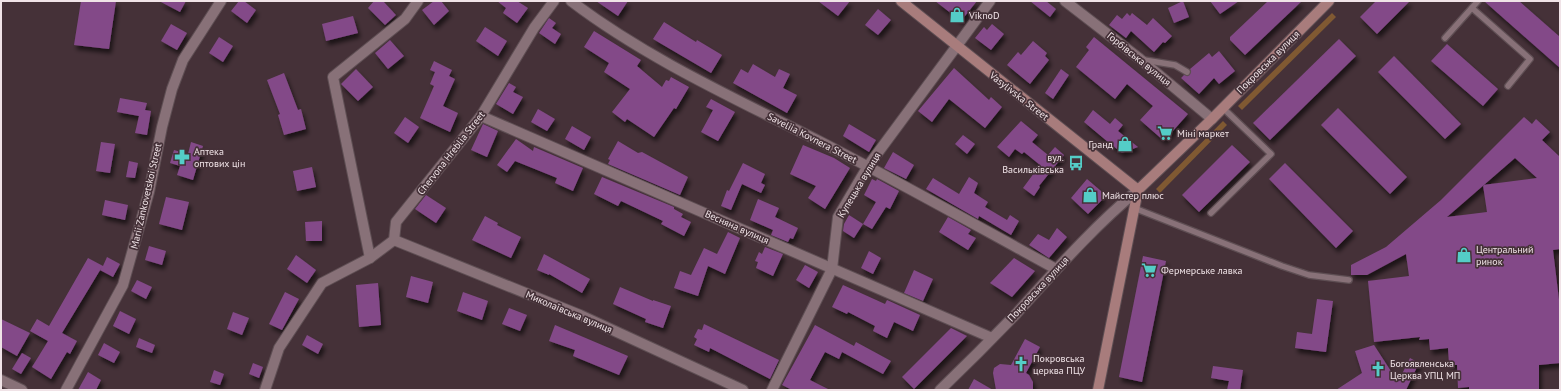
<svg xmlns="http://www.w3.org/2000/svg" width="1561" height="391" font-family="'PT Sans',sans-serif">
	<defs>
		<filter id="shadow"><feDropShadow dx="2.5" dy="4.5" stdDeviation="2" flood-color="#0009"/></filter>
	</defs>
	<rect width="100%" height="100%" fill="#453138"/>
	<g fill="#805932">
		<path d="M1332,13L1336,17L1242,110L1238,106Z"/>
		<path d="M1223,121L1227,125L1160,193L1156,189Z"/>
	</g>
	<g fill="#834a88" fill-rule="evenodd" filter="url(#shadow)">
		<path d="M81,1H116L109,49L74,45Z"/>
		<path d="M159,1H186L180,12Z"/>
		<path d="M239,1H244L256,10L247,23L231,11Z"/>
		<path d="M374,1H383L396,15L385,25L368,8Z"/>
		<path d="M434,1H441L449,11L434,25L422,10Z"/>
		<path d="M497,1H517L528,8L517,23L503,13L506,8Z"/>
		<path d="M596,1H628L618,16Z"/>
		<path d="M818,1H850L838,16Z"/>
		<path d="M935,1H977L961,21Z"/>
		<path d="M1030,1H1046L1056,9L1050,17Z"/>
		<path d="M1183,1L1189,17L1174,23L1168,8Z"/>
		<path d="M1210,1H1239L1220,14Z"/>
		<path d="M1268,1H1302L1245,55L1230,40V37Z"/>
		<path d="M1376,1H1410L1377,34L1360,17Z"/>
		<path d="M1484,1H1519L1560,37V68Z"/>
		<path d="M878,9L891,20L878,35L865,25Z"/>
		<path d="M1127,13L1130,16L1132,13L1147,25L1153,18L1172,36L1165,43L1163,42L1154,52L1131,31L1126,38L1109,25L1117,15L1122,19Z"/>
		<path d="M353,16L358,33L326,41L322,24Z"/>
		<path d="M549,18L556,23L552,28L561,34L555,44L539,33Z"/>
		<path d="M664,22L696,42L697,40L722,55L711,73L653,39Z"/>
		<path d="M171,24L187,33L177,50L161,41Z"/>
		<path d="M992,24L1004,34L991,50L975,38L984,27L987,30Z"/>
		<path d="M485,27L507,41L498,56L476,41Z"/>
		<path d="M594,31L641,60L637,66L662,87L666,80L669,81L671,77L689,87L676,109L674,108L654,137L627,119L625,122L612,112L630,89L604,72L609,63L584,47Z"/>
		<path d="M219,37L233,46L223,62L209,53Z"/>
		<path d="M1094,37L1188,114L1164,141L1140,120L1153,106L1127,84L1115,99L1076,67L1089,50L1086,47Z"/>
		<path d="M1339,39L1356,56L1270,140L1253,123Z"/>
		<path d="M390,40L404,56L388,69L375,53Z"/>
		<path d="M1033,41L1047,53L1045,56L1049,60L1030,84L1007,65L1018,52L1021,55Z"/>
		<path d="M1447,44L1498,89L1483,106L1431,61Z"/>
		<path d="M1219,51L1235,71L1219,84L1214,78L1199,94L1181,78L1184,75H1189L1191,72L1190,69L1209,53L1212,57Z"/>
		<path d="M1394,56L1461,124L1445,139L1378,72Z"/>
		<path d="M434,61L452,70L449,76L455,79L443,106L458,113L450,132L420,118L434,86L430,84L435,72L430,70Z"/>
		<path d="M753,64L775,77L779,69L790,74L783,88L797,95L787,113L733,83L741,69L748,73Z"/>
		<path d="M954,68L989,100L991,97L1002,107L985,128L949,99L932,122L918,111Z"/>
		<path d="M356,69L373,87L358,101L341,84Z"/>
		<path d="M1061,69L1069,75L1053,99L1045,93Z"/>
		<path d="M284,73L298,110L301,109L306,129L284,135L278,115L280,114L267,80Z"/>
		<path d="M509,83L516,87L513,92L523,97L513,114L496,104Z"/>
		<path d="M120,98L147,103L145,110L151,111L147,135L135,133L139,116L117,112Z"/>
		<path d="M711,99L735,112L718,141L701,132L713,110L706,107Z"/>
		<path d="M1338,108L1407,177L1390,194L1321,125Z"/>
		<path d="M538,109L555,119L547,131L531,122Z"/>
		<path d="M1093,110L1110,124L1115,118L1123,125L1118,131L1138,147L1122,153L1108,142L1084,122Z"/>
		<path d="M405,117L419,127L408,143L394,133Z"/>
		<path d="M1524,117L1532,124L1536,119L1550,132L1542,140L1560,157V249L1553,250L1560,308V363L1539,365V390H1469V387L1458,388L1457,365H1449L1448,348L1430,350L1429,339L1419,340L1420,337L1374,342L1368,281L1409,276L1406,254L1367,275H1351V265L1386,247L1441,200ZM1515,158L1537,178L1483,185L1487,212L1447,217Z"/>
		<path d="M1021,121L1038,135L1032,142L1048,155L1055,147L1064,155L1039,186L1040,187L1034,196L1023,188L1040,165L1024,152L1022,154L1015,149L1009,157L997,147Z"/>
		<path d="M483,124L498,131L487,157L471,150Z"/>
		<path d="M849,124L876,140L869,152L843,136Z"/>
		<path d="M572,126L591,137L584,150L565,139Z"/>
		<path d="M963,135L975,144L967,154L955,144Z"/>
		<path d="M516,139L533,151L534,147L583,168L573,191L555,183L557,178L515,161L507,172L497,165Z"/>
		<path d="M618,141L638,153L642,152L688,177L680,195L608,164L610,160L608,159Z"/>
		<path d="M101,142L115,144L110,173L96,171Z"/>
		<path d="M191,142L203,146L193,180L177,175L180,166L170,163L174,150L188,154Z"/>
		<path d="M803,145L834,158L850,168L825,209L808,198L816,186L790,174Z"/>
		<path d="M1232,145L1250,162L1199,212L1182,195Z"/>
		<path d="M893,152L914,165L906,179L884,168Z"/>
		<path d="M129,161L138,163L135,178L126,177Z"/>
		<path d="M743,163L765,174L761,183L765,185L761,193L742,184L731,210L721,206L727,190L729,191Z"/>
		<path d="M1285,163L1353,231L1336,248L1269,179Z"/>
		<path d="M312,167L316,187L297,191L293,171Z"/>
		<path d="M602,177L674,207V209L683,214L681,217L691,222L684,236L661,224L663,221L621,201L618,206L594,194Z"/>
		<path d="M969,177L978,183L974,193L988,202L985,207L1007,220L1010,215L1019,221L1011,235L979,216L978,219L926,189L933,178L959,194Z"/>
		<path d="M872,179L876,181L877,179L899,191L890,209L886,207L872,229L863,224L876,202L864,195Z"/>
		<path d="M1087,179L1101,191L1103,196L1102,200L1088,214L1071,198Z"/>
		<path d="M426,195L446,208L436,223L415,209Z"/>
		<path d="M166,197L189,202L182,230L159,224Z"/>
		<path d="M758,199L779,208L775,217L798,228L793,239L790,238L788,242L771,235L773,230L750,220Z"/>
		<path d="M105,200L128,205L125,220L102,215Z"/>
		<path d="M849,215L863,224L854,238L843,231L844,224Z"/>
		<path d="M485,216L498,223L497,225L521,237L511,258L472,240Z"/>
		<path d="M948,217L971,230L968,234L976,238L968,250L939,232Z"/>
		<path d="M322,221V241H306L305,222Z"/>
		<path d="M1057,228L1067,237L1049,258L1029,245L1038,234L1049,240Z"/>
		<path d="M728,232L740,238L725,274L708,266L698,296L674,288L680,271L691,275L704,248L717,254Z"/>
		<path d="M149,246L166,251L162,265L145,260Z"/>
		<path d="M765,247L783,254L773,276L756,268L758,262L755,261L759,252L762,254Z"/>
		<path d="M869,251L881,258L873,274L861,268Z"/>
		<path d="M544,254L590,279L582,293L549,274V275L537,270Z"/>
		<path d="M296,255L316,270L307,283L287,269Z"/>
		<path d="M1143,256L1166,261L1142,382L1119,377Z"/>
		<path d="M107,257L120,264L113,277L100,270L102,267L62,333L77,341L70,354L67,352L51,379L32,367L48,341L30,331L37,319L49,326L88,258L103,266Z"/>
		<path d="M1014,258L1035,271L1012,297L990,283Z"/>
		<path d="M805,265L818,272L809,288L796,280Z"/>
		<path d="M914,270L933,279L923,301L904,293Z"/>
		<path d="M411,276L433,282L428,303L406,297Z"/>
		<path d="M137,280L152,287L146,299L131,291Z"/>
		<path d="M378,283L381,325L359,327L356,285Z"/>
		<path d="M843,285L885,304L887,300L920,315L913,331L894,322L887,338L873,331L875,326L848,312L847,314L832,307Z"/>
		<path d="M620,287L653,301V300L671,306L663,328L645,322L646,319L613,304Z"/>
		<path d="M285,292L299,299L282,330L269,324Z"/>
		<path d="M463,292L488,301L482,320L457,311Z"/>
		<path d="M1317,299L1333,301L1326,352L1295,348L1297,332L1312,334Z"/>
		<path d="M509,308L527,315L520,331L502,324Z"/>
		<path d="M120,311L136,319L129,334L113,326Z"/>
		<path d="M233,312L249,318L242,335L227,329Z"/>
		<path d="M1,319L30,333L17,356L1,347Z"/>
		<path d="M704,324L779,360L770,379L710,348L709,352L694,345L697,339L694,337L698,329L702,330Z"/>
		<path d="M555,325L628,356L619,375L573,356L575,350L549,341Z"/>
		<path d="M815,325L854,346L856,342L891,361L883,374L842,352L839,359L825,352L810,380L830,390H792L782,385Z"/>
		<path d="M951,328L967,336L914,389L902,377Z"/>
		<path d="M307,335L323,344L318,354L302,345Z"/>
		<path d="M139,338L155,345L152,353L136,347Z"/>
		<path d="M1025,339L1040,347L1026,373L1029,375L1033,382V390H996L993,373L994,368L1000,364L1011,365Z"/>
		<path d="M104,343L120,352L114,363L98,355Z"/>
		<path d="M1374,345L1398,382L1410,358L1419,363L1406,390H1336L1362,373L1355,351Z"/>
		<path d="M22,353L31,358L21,374L12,369Z"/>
		<path d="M253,363L263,367L259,378L249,374Z"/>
		<path d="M1213,366L1243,370L1240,390H1227L1229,381L1211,378Z"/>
		<path d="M214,370L224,374L220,385L210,382Z"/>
		<path d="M88,372L101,380L96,390H78Z"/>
		<path d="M974,379L993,390H968Z"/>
	</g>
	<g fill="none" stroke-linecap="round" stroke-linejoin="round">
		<g stroke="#5e4e53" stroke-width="8">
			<g id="lane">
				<path d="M1472,8L1530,59L1508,86"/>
				<path d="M1445,38L1478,1"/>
				<path d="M1144,60L1175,65L1187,72"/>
				<path d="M1134,208L1282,266L1309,275L1349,280"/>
				<path d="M1211,213L1271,154L1223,108"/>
			</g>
		</g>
		<g stroke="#5e4e53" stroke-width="12">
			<g id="street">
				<path d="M571,1C646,58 734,98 819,141C899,182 977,226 1056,269"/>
				<path d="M1065,1L1140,59L1212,119"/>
				<path d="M481,116L992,338"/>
				<path d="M394,240L580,315L743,390"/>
				<path d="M370,258L333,77L405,19L418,1"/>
				<path d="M1,380L22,390"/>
				<path d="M66,390L123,285L149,192L162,127L172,89L183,60L221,1"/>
				<path d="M265,390L279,348L322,283L370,258L394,240L396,222L481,116L534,28L554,1"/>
				<path d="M772,390L832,269L838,217L868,166L990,1"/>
				<path d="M940,390C966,365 991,340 1016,314C1055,271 1093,227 1138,190"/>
			</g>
		</g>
		<g stroke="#5e4e53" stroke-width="12">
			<g id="secondary">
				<path d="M901,1L1138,190"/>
				<path d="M1098,390L1138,190L1212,119L1329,1"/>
			</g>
		</g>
		<use href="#lane" stroke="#887178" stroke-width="5.5"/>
		<use href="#street" stroke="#887178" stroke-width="10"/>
		<use href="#secondary" stroke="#a87c7c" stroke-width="10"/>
	</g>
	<defs>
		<g id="shop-bare" transform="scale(1.2)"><path d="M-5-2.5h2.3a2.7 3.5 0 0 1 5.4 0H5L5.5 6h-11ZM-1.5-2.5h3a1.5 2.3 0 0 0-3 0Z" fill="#54cdc7" stroke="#453138" stroke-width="2.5" paint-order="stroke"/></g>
		<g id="supermarket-bare" transform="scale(1.2)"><path d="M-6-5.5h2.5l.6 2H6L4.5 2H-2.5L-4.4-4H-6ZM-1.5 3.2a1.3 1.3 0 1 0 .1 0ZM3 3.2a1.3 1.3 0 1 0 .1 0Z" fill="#54cdc7" stroke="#453138" stroke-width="2.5" paint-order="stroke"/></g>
		<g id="pharmacy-bare" transform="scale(1.2)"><path d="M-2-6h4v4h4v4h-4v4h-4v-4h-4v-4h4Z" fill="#54cdc7" stroke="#453138" stroke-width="2.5" paint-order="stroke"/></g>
		<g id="bus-bare" transform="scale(1.2)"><path d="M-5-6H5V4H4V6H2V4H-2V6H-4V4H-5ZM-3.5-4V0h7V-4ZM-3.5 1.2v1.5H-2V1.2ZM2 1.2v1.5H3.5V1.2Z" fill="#54cdc7" stroke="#453138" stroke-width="2.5" paint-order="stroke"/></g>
		<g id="church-bare" transform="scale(1.2)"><path d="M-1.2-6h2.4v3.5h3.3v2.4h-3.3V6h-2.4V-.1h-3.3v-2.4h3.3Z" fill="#54cdc7" stroke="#453138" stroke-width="2.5" paint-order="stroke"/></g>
	</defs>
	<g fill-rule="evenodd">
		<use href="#shop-bare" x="957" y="15"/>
		<use href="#supermarket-bare" x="1165" y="133"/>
		<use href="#shop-bare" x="1125" y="144"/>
		<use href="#pharmacy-bare" x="182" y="157"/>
		<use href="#bus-bare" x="1076" y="163"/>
		<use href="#shop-bare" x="1090" y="195"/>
		<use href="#shop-bare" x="1464" y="255"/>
		<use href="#supermarket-bare" x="1149" y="270"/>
		<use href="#church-bare" x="1021" y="364"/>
		<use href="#church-bare" x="1378" y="369"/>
	</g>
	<g text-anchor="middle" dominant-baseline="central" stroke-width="3.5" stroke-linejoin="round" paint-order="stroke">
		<g font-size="10" fill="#f0e3e7" stroke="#453138" text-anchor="start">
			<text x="969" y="15">ViknoD</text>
			<text x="1177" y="133">Міні маркет</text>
			<text x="1113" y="144" text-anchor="end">Гранд</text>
			<text x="194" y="151">Аптека<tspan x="194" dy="12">оптових цін</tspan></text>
			<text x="1064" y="157" text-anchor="end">вул.<tspan x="1064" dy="12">Васильківська</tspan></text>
			<text x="1102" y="195">Майстер плюс</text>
			<text x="1476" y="249">Центральний<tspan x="1476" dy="12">ринок</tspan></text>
			<text x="1161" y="270">Фермерське лавка</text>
			<text x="1033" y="358">Покровська<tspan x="1033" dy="12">церква ПЦУ</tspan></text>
			<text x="1390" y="363">Богоявленська<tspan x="1390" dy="12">Церква УПЦ МП</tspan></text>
		</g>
		<g font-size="10" fill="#f0e3e7" stroke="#453138">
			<text transform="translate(1139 59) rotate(39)">Горбівська вулиця</text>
			<text transform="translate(1268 62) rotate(-45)">Покровська вулиця</text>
			<text transform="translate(1019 96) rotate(38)">Vasylivska Street</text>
			<text transform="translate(812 138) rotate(27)">Saveliia Kovnera Street</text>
			<text transform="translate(451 153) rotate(-52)">Chervona Hreblia Street</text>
			<text transform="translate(859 185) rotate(-59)">Купецька вулиця</text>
			<text transform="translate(146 196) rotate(-77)">Marii Zankovetskoi Street</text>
			<text transform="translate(737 227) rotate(24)">Весняна вулиця</text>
			<text transform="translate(1038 289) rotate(-47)">Покровська вулиця</text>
			<text transform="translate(569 312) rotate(23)">Миколаївська вулиця</text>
		</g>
	</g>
	<rect width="1561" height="391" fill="none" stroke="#f0e3e7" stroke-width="4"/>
</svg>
